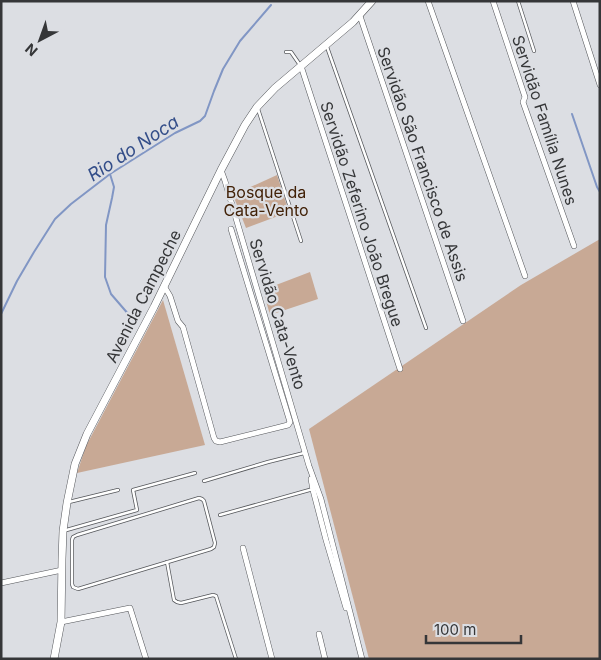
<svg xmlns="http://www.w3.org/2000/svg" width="601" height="660" font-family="Inter,sans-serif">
	<rect width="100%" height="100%" fill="#dcdee3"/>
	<g fill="#c8a995">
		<path d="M277,175L289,212L246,228L233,195Z"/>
		<path d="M600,239V659H369L309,429L521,285Z"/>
		<path d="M310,272L318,299L270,315L263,290Z"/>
		<path d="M163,300L205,445L77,473L86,446Z"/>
	</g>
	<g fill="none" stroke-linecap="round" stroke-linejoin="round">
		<g stroke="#8196c4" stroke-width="2">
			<path d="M572,114L597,187L600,192"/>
			<path d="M110,174L114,187L112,198L106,225L105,277L111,294L136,323"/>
			<path d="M1,314L17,281L34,252L55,219L71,204L110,174L175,133L200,121L205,116L214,91L223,69L240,41L271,5"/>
		</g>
		<g stroke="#54565a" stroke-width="4">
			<g id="service">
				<path d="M518,1L534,51"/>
				<path d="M327,47L426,328"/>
				<path d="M286,52H291L300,65"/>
				<path d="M258,109L301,241"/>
				<path d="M204,481L268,462L304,453"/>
				<path d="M199,498L202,499L204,501L215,543L214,547L211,549L78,589L73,587L72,584V540L73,537L77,535Z"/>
				<path d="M69,502L118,490"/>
				<path d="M220,515L313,489"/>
				<path d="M63,531L137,510L133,490L195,473"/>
				<path d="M167,562L174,600L177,602L181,603L213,595L216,596L236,659"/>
			</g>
		</g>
		<g stroke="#54565a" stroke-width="6">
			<g id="minor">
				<path d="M428,1L525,276"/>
				<path d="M493,1L525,97L523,102L574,246"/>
				<path d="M573,1L600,85"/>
				<path d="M360,16L463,321"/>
				<path d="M301,66L400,369"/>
				<path d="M221,170L225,181L309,466L321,499L362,659"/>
				<path d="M164,286L170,296L178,321L183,327L214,438L216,441L220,442L288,425L290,422L231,229"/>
				<path d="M311,479L313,490L326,540L346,608"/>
				<path d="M243,548L272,659"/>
				<path d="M1,583L62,570"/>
				<path d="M61,622L130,608L146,659"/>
				<path d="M319,634L325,659"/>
			</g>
		</g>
		<g stroke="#54565a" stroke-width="8">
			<path id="secondary" d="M54,659L61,622L62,559L63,531L67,503L75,464L87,434L154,307L221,170L245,125L257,107L275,88L353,22L372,1"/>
		</g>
		<use href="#service" stroke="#fff" stroke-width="2.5"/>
		<use href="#minor" stroke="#fff" stroke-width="5"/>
		<use href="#secondary" stroke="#fff" stroke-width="7"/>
	</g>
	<g text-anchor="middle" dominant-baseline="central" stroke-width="4.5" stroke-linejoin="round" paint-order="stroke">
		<g font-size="16" fill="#353638" stroke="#dcdee3">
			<text transform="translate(545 120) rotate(72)">Servidão Família Nunes</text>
			<text transform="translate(423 164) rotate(71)">Servidão São Francisco de Assis</text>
			<text transform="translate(362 214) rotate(72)">Servidão Zeferino João Bregue</text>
			<text transform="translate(143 296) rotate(-63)">Avenida Campeche</text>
			<text transform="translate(278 314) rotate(73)">Servidão Cata-Vento</text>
		</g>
		<g font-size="16" fill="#412107" stroke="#dcdee3">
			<text x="266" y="192">Bosque da<tspan x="266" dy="18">Cata-Vento</tspan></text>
		</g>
		<g font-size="18" font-style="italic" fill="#344e89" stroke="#dcdee3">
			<text transform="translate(133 148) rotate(-33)">Rio do Noca</text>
		</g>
	</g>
	<rect width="601" height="660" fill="none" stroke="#353638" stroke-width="5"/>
	<g transform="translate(40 40) rotate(221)" stroke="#dcdee3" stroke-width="4" paint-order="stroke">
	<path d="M0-4L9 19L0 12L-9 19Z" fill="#353638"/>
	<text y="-8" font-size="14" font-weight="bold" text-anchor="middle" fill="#353638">N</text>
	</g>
	<path d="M426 635v8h95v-8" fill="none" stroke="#353638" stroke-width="2.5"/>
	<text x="434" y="635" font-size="15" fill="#353638" stroke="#dcdee3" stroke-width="4" paint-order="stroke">100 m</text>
</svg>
